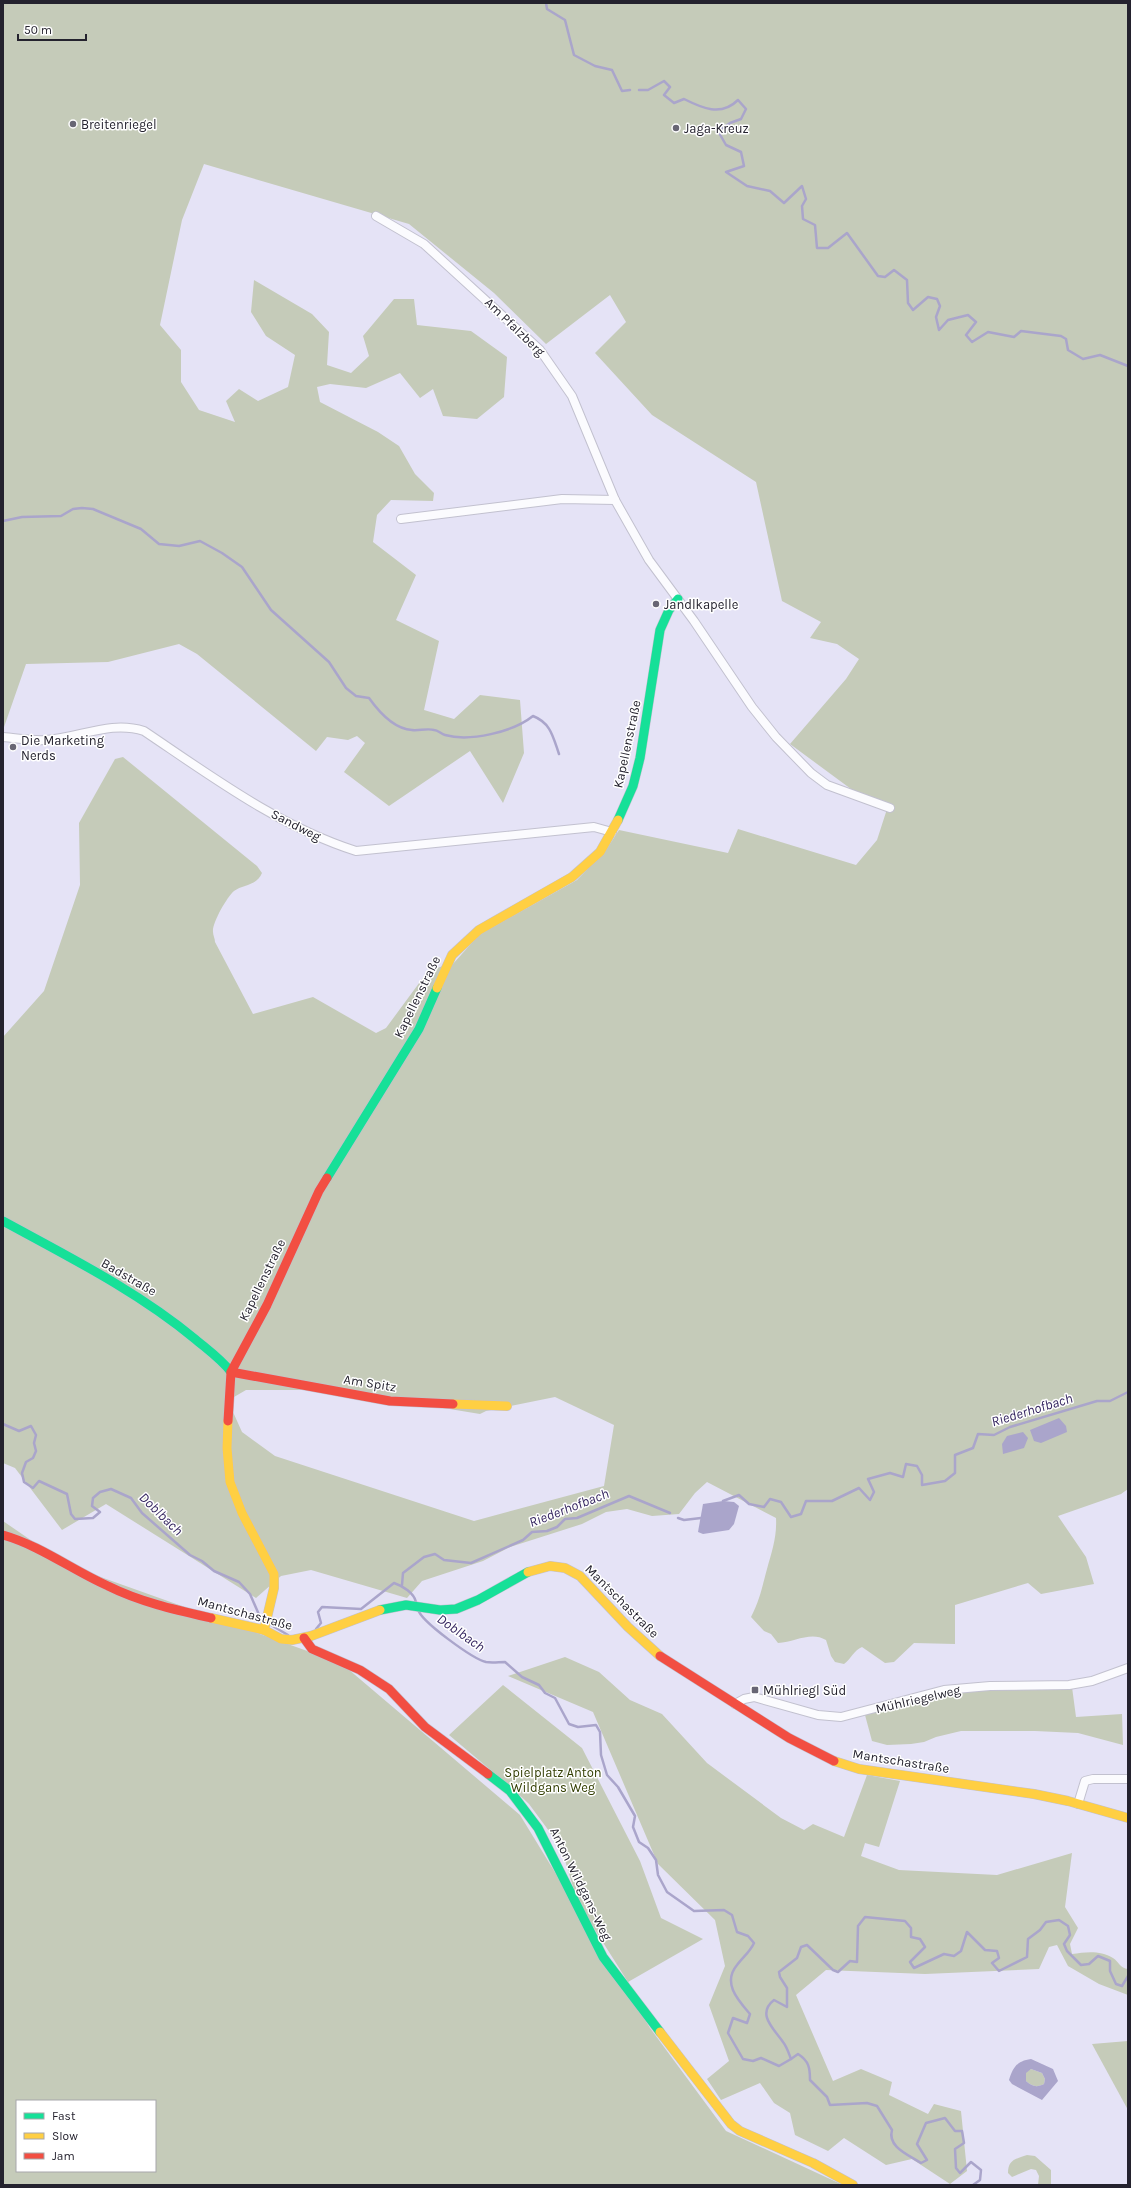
<svg xmlns="http://www.w3.org/2000/svg" width="1131" height="2188" font-family="Karla,sans-serif">
	<rect width="100%" height="100%" fill="#e5e3f6"/>
	<g fill="#c5cbb9" fill-rule="evenodd">
		<path d="M3,3H1128V1489L1121,1494L1058,1516L1086,1557L1094,1584L1041,1594L1028,1583L955,1605V1644L914,1643L894,1662L885,1663L862,1647C854,1650 851,1659 844,1664L835,1662L831,1656L826,1640C811,1631 795,1642 778,1643L771,1634L764,1631L751,1617C760,1600 762,1587 767,1569C772,1551 777,1537 776,1518L707,1482L695,1493L679,1514L652,1516L627,1509L606,1512L582,1524L510,1547L483,1561L422,1581L407,1598L311,1570L281,1576L256,1598L106,1504L62,1530L15,1468L3,1463V1037L44,991L80,885L79,823L115,759L123,757L257,866L262,873C257,886 243,884 234,891C227,897 212,923 213,932C213,935 215,939 215,942L253,1014L313,997L376,1033L386,1028L428,971L446,965H452L479,935L577,880L606,850L619,830L728,853L738,829L856,865L877,840L888,806L851,789L790,744L846,679L859,659L837,644L810,638L821,622L782,601L756,482L652,415L595,353L626,322L610,295L546,344L494,293L409,224L204,164L182,220L160,325L181,350V382L199,410L235,422L226,401L239,389L258,401L288,387L295,355L266,336L251,312L254,280L312,314L329,332L327,365L351,373L369,356L363,336L394,299H414L417,325L471,331L507,357L504,397L477,419L443,416L433,389L420,398L400,373L366,388L330,384L317,387L320,402L378,432L399,446L415,474L434,493L433,501L391,500L377,515L373,542L416,575L396,620L439,641L424,710L454,719L480,695L520,700L524,753L503,803L470,751L389,806L344,772L365,743L357,736L348,740L327,737L316,751L197,654L179,644L108,662L26,664L3,730ZM246,1390H334L480,1414L486,1411L555,1397L614,1425L604,1486L474,1521L275,1456L242,1432L233,1412L234,1397Z"/>
		<path d="M3,1521L67,1565L341,1663L520,1815L650,2028L726,2131L843,2185H3ZM17,2101H155V2171H17Z"/>
		<path d="M565,1657L599,1672L630,1700L662,1714L707,1763L781,1818L804,1830L813,1824L844,1837L867,1775L900,1781L879,1847L865,1843L861,1856L899,1870L997,1875L1072,1853L1065,1907L1078,1928L1070,1944L1072,1954C1086,1952 1100,1950 1113,1958C1119,1962 1120,1968 1128,1969V1995L1099,1984L1068,1966L1057,1945L1049,1947L1039,1969L925,1974L826,1970L796,1995L833,2081L861,2069L892,2082L889,2095L928,2114L934,2104L961,2111L967,2171L950,2184L912,2159L886,2165L844,2138L828,2151L795,2135L790,2113L774,2103L760,2083L721,2100L707,2079L729,2061L709,2005L725,1966L715,1920L658,1864L593,1712L508,1676Z"/>
		<path d="M503,1685L582,1748L640,1861L661,1918L703,1939L628,1982L578,1903L563,1854L549,1831L529,1804L512,1788L449,1735Z"/>
		<path d="M1072,1687L1076,1717L1122,1714L1123,1745L1078,1733L1035,1731H961L936,1737L924,1742L911,1744L887,1745L872,1741L865,1715L945,1693L963,1690Z"/>
		<path d="M1128,2041V2110L1092,2044Z"/>
		<path d="M1031,2069L1042,2073L1045,2079L1044,2084C1036,2088 1032,2086 1026,2081V2072Z"/>
		<path d="M1027,2155L1035,2156L1051,2170V2185H1038L1039,2176L1036,2170L1031,2169L1012,2177L1008,2173C1008,2160 1015,2159 1027,2155Z"/>
	</g>
	<g fill="#aaa5cb" fill-rule="evenodd">
		<path d="M1059,1418L1066,1426L1067,1432L1041,1443L1034,1441L1030,1430Z"/>
		<path d="M1023,1432L1028,1438L1024,1448L1003,1454L1002,1444L1007,1436Z"/>
		<path d="M723,1501L734,1502L739,1506L734,1524L729,1530L703,1534L698,1532L703,1504Z"/>
		<path d="M1031,2059L1053,2069L1058,2081L1042,2100L1012,2084L1009,2080C1013,2067 1017,2061 1031,2059ZM1031,2069L1042,2073L1045,2079L1044,2084C1036,2088 1032,2086 1026,2081V2073Z"/>
	</g>
	<g fill="none" stroke-linecap="round" stroke-linejoin="round">
		<g stroke="#aaa5cb" stroke-width="2.5">
			<path d="M546,3L547,9L565,20L574,55L595,66L612,70L622,91L630,90"/>
			<path d="M639,90H648L664,81L670,87L664,95L674,103L684,99C702,108 721,117 738,100L746,109L741,119L730,123L718,131L726,145L741,152L744,166L726,172L747,186L770,191L784,203L802,186L806,199L802,206L803,219L815,225L817,248H828L847,233L878,276L885,277L894,270L907,280L908,303L913,310L928,297L937,299L940,306L936,317L939,330L948,320L968,315L976,322L966,335L972,342L988,332L1014,337L1021,331L1061,336L1066,339L1068,350L1083,359L1100,355L1128,366"/>
			<path d="M3,521L22,517L61,516L73,509L82,508L93,509L141,529L159,544L179,546L200,541L222,553L242,567L271,610L329,662L346,688L356,696L369,698C379,712 394,729 412,730C419,731 427,728 434,730C438,730 441,734 445,735C470,742 513,732 533,716C551,723 553,737 559,754"/>
			<path d="M3,1424L19,1431L31,1426L36,1435L34,1443L36,1451L33,1458L26,1462L22,1473L24,1482L33,1488L39,1481L67,1494L71,1514L75,1519L93,1518L100,1512L92,1506L93,1498L100,1492L111,1489L131,1498L142,1513L190,1555L202,1561L214,1571L239,1582L250,1594L260,1617"/>
			<path d="M723,1501L739,1495L749,1504L764,1507L770,1499L781,1502L791,1517L801,1514L806,1501H832L859,1488L870,1500L874,1492L868,1479L890,1473L903,1477L906,1464L917,1466L922,1475V1485L945,1481L955,1473V1455L973,1448L978,1434L994,1435L1010,1427L1097,1401H1110L1128,1392"/>
			<path d="M678,1518L684,1520L701,1518"/>
			<path d="M402,1585L403,1573L424,1557L435,1554L444,1560L471,1563L523,1540L532,1532L547,1531L557,1527L565,1519L577,1518L629,1496L670,1513"/>
			<path d="M418,1609C420,1621 473,1659 486,1662C492,1663 499,1662 505,1662L522,1677L539,1685L545,1693L555,1698L569,1724L578,1727L596,1725L600,1732L601,1755L607,1775L618,1787L635,1816L633,1827L639,1842L648,1848L656,1860L658,1875L667,1892L694,1911L724,1910L732,1915L737,1932L748,1936L754,1943C750,1952 743,1957 737,1965C722,1983 738,2000 750,2014L747,2023L733,2018L728,2033L743,2059L753,2061L761,2058L779,2066L791,2059C789,2054 787,2047 783,2042C774,2029 756,2014 774,2000L787,2007V1988L780,1977L779,1972L797,1958L801,1947L807,1945L833,1970L838,1972L850,1961L857,1962L858,1926L865,1917L905,1921L911,1928V1937L920,1939L925,1947L910,1962L914,1968L944,1954L954,1956L961,1951L967,1932L985,1950L997,1951L999,1958L992,1963L999,1971L1027,1957L1028,1939L1040,1930L1046,1922L1059,1920L1068,1926L1070,1935L1064,1944L1067,1951L1081,1965L1089,1964L1098,1956L1110,1961V1971L1116,1984L1122,1986L1128,1976"/>
			<path d="M271,1625L288,1635"/>
			<path d="M316,1629L321,1623L318,1612L322,1607L361,1609L394,1583C403,1586 414,1593 416,1602"/>
			<path d="M791,2059L798,2054C809,2061 810,2068 810,2080L827,2097L830,2105L867,2103L877,2106L892,2130C887,2147 909,2155 921,2163L927,2160L917,2144L926,2123L945,2118L955,2131H962L964,2143L955,2149L956,2168L960,2173L971,2162L981,2170L980,2180L973,2185"/>
		</g>
		<g stroke="#c2c1cf" stroke-width="10">
			<g id="street">
				<path d="M376,216L424,244L540,350L572,396L615,500L649,560L694,621L752,707L776,737L811,773L827,785L890,808"/>
				<path d="M401,519L562,499L615,500"/>
				<path d="M3,737C17,738 32,741 46,740C80,738 110,720 144,731C211,776 278,826 356,851L594,827L612,832"/>
				<path d="M735,1704L744,1699L754,1697L818,1715L841,1717L944,1690L990,1686L1069,1685L1092,1681L1128,1668"/>
				<path d="M1078,1804L1085,1781L1093,1779H1128"/>
			</g>
		</g>
		<g stroke="#c2c1cf" stroke-width="10">
			<g id="fast">
				<path d="M618,820L633,786L640,758L660,630L669,610L678,599"/>
				<path d="M327,1178L419,1029L437,988"/>
				<path d="M3,1221C69,1257 137,1291 195,1339C208,1350 221,1359 231,1372"/>
				<path d="M380,1610L406,1605L440,1610L456,1609L478,1600L528,1572"/>
				<path d="M488,1774L510,1791L538,1828L603,1957L660,2032"/>
			</g>
		</g>
		<g stroke="#c2c1cf" stroke-width="10">
			<g id="slow">
				<path d="M437,988L452,955L479,930L572,877L600,852L618,820"/>
				<path d="M453,1404L507,1406"/>
				<path d="M228,1421L227,1448L230,1482L242,1513L274,1574V1588L264,1630"/>
				<path d="M528,1572L550,1566L565,1568L580,1576L628,1627L660,1656"/>
				<path d="M211,1618L264,1630L281,1639L292,1640L311,1636L380,1610"/>
				<path d="M834,1761L859,1769L1034,1794L1068,1801L1128,1818"/>
				<path d="M660,2032L731,2124L740,2131L813,2163L853,2185"/>
			</g>
		</g>
		<g stroke="#c2c1cf" stroke-width="10">
			<g id="jam">
				<path d="M231,1372L390,1401L453,1404"/>
				<path d="M228,1421L231,1372L267,1305L319,1191L327,1178"/>
				<path d="M3,1535C41,1546 72,1570 108,1586C140,1602 176,1610 211,1618"/>
				<path d="M304,1638L312,1649L360,1670L389,1689L425,1727L488,1774"/>
				<path d="M660,1656L789,1738L834,1761"/>
			</g>
		</g>
		<use href="#street" stroke="#fbfbfe" stroke-width="8"/>
		<use href="#fast" stroke="#16e098" stroke-width="9"/>
		<use href="#slow" stroke="#ffcf43" stroke-width="9"/>
		<use href="#jam" stroke="#f24e42" stroke-width="9"/>
	</g>
	<g fill="#686674" stroke="#fff" stroke-width="1.5">
		<circle cx="73" cy="124" r="4"/>
		<circle cx="676" cy="128" r="4"/>
		<circle cx="656" cy="604" r="4"/>
		<circle cx="13" cy="747" r="4"/>
		<rect x="751" y="1686" width="8" height="8" rx="2"/>
	</g>
	<g text-anchor="middle" dominant-baseline="central" stroke-width="3" stroke-linejoin="round" paint-order="stroke">
		<g font-size="13" fill="#24222e" stroke="#fff" text-anchor="start">
			<text x="81" y="124">Breitenriegel</text>
			<text x="684" y="128">Jaga-Kreuz</text>
			<text x="664" y="604">Jandlkapelle</text>
			<text x="21" y="740">Die Marketing<tspan x="21" dy="15">Nerds</tspan></text>
			<text x="763" y="1690">Mühlriegl Süd</text>
		</g>
		<g font-size="13" fill="#24222e" stroke="#fff">
			<text transform="translate(515 327) rotate(44)">Am Pfalzberg</text>
			<text transform="translate(627 744) rotate(-78)">Kapellenstraße</text>
			<text transform="translate(296 825) rotate(27)">Sandweg</text>
			<text transform="translate(417 997) rotate(-64)">Kapellenstraße</text>
			<text transform="translate(129 1277) rotate(30)">Badstraße</text>
			<text transform="translate(262 1280) rotate(-64)">Kapellenstraße</text>
			<text transform="translate(370 1383) rotate(9)">Am Spitz</text>
			<text transform="translate(622 1601) rotate(45)">Mantschastraße</text>
			<text transform="translate(245 1613) rotate(15)">Mantschastraße</text>
			<text transform="translate(918 1699) rotate(-13)">Mühlriegelweg</text>
			<text transform="translate(901 1761) rotate(9)">Mantschastraße</text>
			<text transform="translate(581 1884) rotate(64)">Anton Wildgans-Weg</text>
		</g>
		<g font-size="13" fill="#323e02" stroke="#fff">
			<text x="553" y="1772">Spielplatz Anton<tspan x="553" dy="15">Wildgans Weg</tspan></text>
		</g>
		<g font-size="14" font-style="italic" fill="#352660" stroke="#fff">
			<text transform="translate(1032 1410) rotate(-17)">Riederhofbach</text>
			<text transform="translate(569 1508) rotate(-21)">Riederhofbach</text>
			<text transform="translate(161 1514) rotate(44)">Doblbach</text>
			<text transform="translate(461 1633) rotate(35)">Doblbach</text>
		</g>
	</g>
	<rect width="1131" height="2188" fill="none" stroke="#24222e" stroke-width="8"/>
	<rect x="16" y="2100" width="140" height="72" fill="#ffffff" stroke="#a7a7ab"/>
	<rect x="24" y="2113" width="20" height="6" fill="#16e098" stroke="#a7a7ab"/>
	<text x="52" y="2120" font-size="12" fill="#24222e">Fast</text>
	<rect x="24" y="2133" width="20" height="6" fill="#ffcf43" stroke="#a7a7ab"/>
	<text x="52" y="2140" font-size="12" fill="#24222e">Slow</text>
	<rect x="24" y="2153" width="20" height="6" fill="#f24e42" stroke="#a7a7ab"/>
	<text x="52" y="2160" font-size="12" fill="#24222e">Jam</text>
	<path d="M18 34v6h68v-6" fill="none" stroke="#24222e" stroke-width="2"/>
	<text x="24" y="34" font-size="12" fill="#24222e" stroke="#ffffff" stroke-width="3" paint-order="stroke">50 m</text>
</svg>
